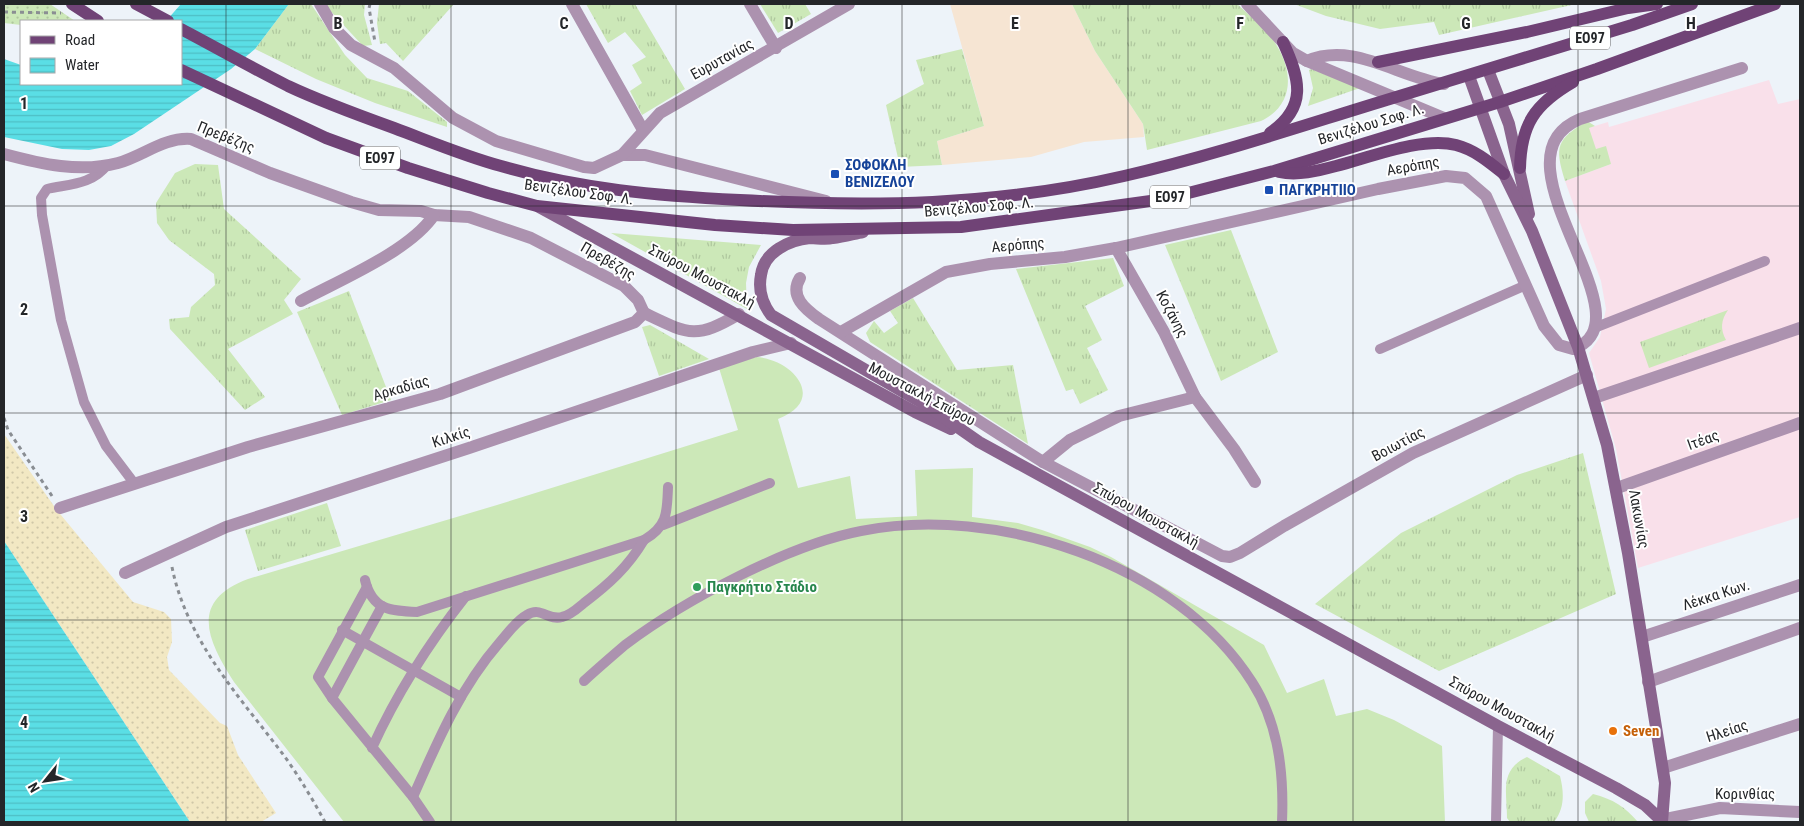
<svg xmlns="http://www.w3.org/2000/svg" width="1804" height="826" font-family="'Roboto Condensed',sans-serif">
  <defs>
    <pattern id="grass-tufts" width="24" height="20" patternUnits="userSpaceOnUse" patternTransform="scale(1.25)"><rect width="24" height="20" fill="#cce8b8"/><path d="M3 7l-1-3M5 7V3M7 7l1-3M15 17l-1-3M17 17v-4M19 17l1-3" fill="none" stroke="#afc79e"/></pattern>
    <pattern id="sand-dots" width="8" height="8" patternUnits="userSpaceOnUse" patternTransform="scale(1.25)"><rect width="8" height="8" fill="#f2e8c3"/><path d="M2 2h.1M6 6h.1" fill="none" stroke="#cfc7a8" stroke-width="1.8" stroke-linecap="round"/></pattern>
    <pattern id="park-dots" width="8" height="8" patternUnits="userSpaceOnUse" patternTransform="scale(1.25)"><rect width="8" height="8" fill="#cce8b8"/><path d="M2 2h.1M6 6h.1" fill="none" stroke="#afc79e" stroke-width="1.8" stroke-linecap="round"/></pattern>
    <pattern id="water-rules" width="6" height="5" patternUnits="userSpaceOnUse" patternTransform="scale(1.25)"><rect width="6" height="5" fill="#5adee5"/><path d="M0 2.5h6" fill="none" stroke="#4ebec4"/></pattern>
  </defs>
  <rect width="100%" height="100%" fill="#edf3f9"/>
  <path fill="#f6e5d3" d="M950,4H1072L1095,51L1143,124L1144,137L1084,142L1031,157L942,165L937,141L984,126Z"/>
  <path fill="#f9e0ea" d="M1769,80L1778,104L1800,99V517L1638,568L1616,449L1589,353L1600,337L1606,309L1601,281L1565,181L1611,164L1596,150L1588,128L1608,122L1609,127Z"/>
  <g fill="url(#grass-tufts)">
    <path d="M289,4H311L345,55L367,78L408,91L447,122V127L375,103L316,79L255,49Z"/>
    <path d="M324,4H365L364,15L372,45L363,46Z"/>
    <path d="M379,4H454L403,61L386,43L380,44L377,23Z"/>
    <path d="M586,4H635L685,89L642,115L630,91L642,83L632,65L646,57L625,32L608,43Z"/>
    <path d="M760,4H805L811,14L778,33Z"/>
    <path d="M1072,4H1237C1250,16 1268,30 1277,46C1294,74 1293,106 1261,121L1147,150L1143,124L1095,51Z"/>
    <path d="M1294,4H1576L1439,35L1434,22L1380,29L1326,16Z"/>
    <path d="M962,49L984,126L937,141L942,165L900,167L886,105L924,84L916,60Z"/>
    <path d="M1311,69L1360,88L1308,106L1313,88L1309,70Z"/>
    <path d="M1587,121L1595,126L1589,128L1596,149L1606,146L1611,164L1565,181C1554,145 1557,140 1587,121Z"/>
    <path d="M195,164L218,165L224,209L301,279L284,300L293,314L228,349L265,397L245,410L170,329L169,319L189,317L191,307L215,285L214,274L169,240L157,223L156,203L175,173Z"/>
    <path d="M1231,230L1278,352L1221,381L1165,245Z"/>
    <path d="M611,233L761,245L749,267L746,283L747,309Z"/>
    <path d="M1113,258L1124,286L1085,306L1102,340L1087,348L1108,390L1080,404L1073,389L1066,391L1016,269Z"/>
    <path d="M349,291L391,400L342,415L297,312Z"/>
    <path d="M913,298L957,370L1013,365L1028,444L870,342L866,333L874,321L884,333L898,323L890,311Z"/>
    <path d="M1728,310C1721,320 1720,329 1726,340L1649,368L1640,342Z"/>
    <path d="M650,325L709,359L659,376L642,327Z"/>
    <path d="M1583,453L1616,594L1439,671L1315,604L1401,533L1517,475Z"/>
    <path d="M327,503L341,546L258,571L245,530Z"/>
    <path d="M1527,757L1560,776C1564,792 1565,808 1554,822H1510L1507,818C1507,792 1499,770 1527,757Z"/>
    <path d="M1593,794C1613,799 1625,807 1638,822H1589L1585,813V802Z"/>
  </g>
  <path fill="url(#sand-dots)" d="M4,434L56,509L133,602L164,612L171,619L172,642L167,657L169,670L220,723L227,726L238,755L276,813L261,822H190L4,541Z"/>
  <path fill="url(#park-dots)" d="M4,4H50L75,21H21V25L4,23Z"/>
  <path fill="#cce8b8" d="M756,357C793,359 828,400 778,419L798,488L850,476L856,519L917,516L915,470L973,468L972,517L1018,523L1042,530L1090,547L1111,557L1264,645L1287,693L1324,679L1336,716L1367,709L1394,720L1442,746L1445,822H344L234,682C207,640 189,601 248,579L497,505L738,430L719,368Z"/>
  <g fill="url(#water-rules)">
    <path d="M181,4H289L255,49L231,69L134,134L111,146L89,150L62,149L4,137V59L21,65V84H181V21H166Z"/>
    <path d="M4,541L190,822H4Z"/>
  </g>
  <g fill="none" stroke-linecap="round" stroke-linejoin="round">
    <g stroke="#8a8e93" stroke-width="3" stroke-dasharray="4 4" stroke-linecap="butt">
      <path d="M370,4L369,8L375,42"/>
      <path d="M4,12L61,13"/>
      <path d="M4,418L8,430L52,496"/>
      <path d="M172,567C187,642 241,698 285,757C300,778 313,800 325,822"/>
    </g>
    <g stroke="#ac92af" stroke-width="10">
      <path d="M107,165C92,185 68,184 47,189L41,198L42,215L61,320L84,402L106,446L134,483"/>
      <path d="M1594,328L1765,261"/>
      <path d="M1380,349L1526,285"/>
      <path d="M663,525L770,483"/>
      <path d="M365,580C372,610 391,611 417,612L644,540C668,526 667,512 668,487"/>
      <path d="M367,587L318,677L332,698L413,797L430,822"/>
      <path d="M342,630L461,697"/>
      <path d="M584,681C597,669 611,657 625,645C685,600 788,545 861,531C995,504 1177,563 1252,682C1279,724 1284,774 1282,822"/>
      <path d="M332,698L382,606"/>
      <path d="M372,748C397,693 429,643 466,596"/>
      <path d="M413,797C437,742 460,688 500,642C508,633 516,621 527,615C541,606 548,621 562,617C571,615 578,608 584,603C609,584 628,567 644,540"/>
      <path d="M1496,822L1498,726"/>
    </g>
    <g stroke="#ac92af" stroke-width="12">
      <path d="M320,4L334,28L351,45L394,68L453,118L496,141L584,167L594,168L622,155H645L826,201"/>
      <path d="M572,4L643,130"/>
      <path d="M750,4L776,48"/>
      <path d="M1247,4L1293,53L1307,61L1444,118"/>
      <path d="M1307,61C1353,41 1398,77 1444,84"/>
      <path d="M4,154C41,164 80,173 118,163C143,156 164,137 191,139L270,173L351,202L379,210L421,211L434,215L469,217L531,238L624,286L638,300L644,313"/>
      <path d="M622,155L660,113L849,4"/>
      <path d="M1116,248L1164,332L1195,397L1234,449L1255,482"/>
      <path d="M800,278C789,296 805,309 819,319L1043,462L1222,556L1230,557L1240,553L1284,526L1413,453L1587,375"/>
      <path d="M301,301C340,280 410,251 434,215"/>
      <path d="M841,332L946,272L990,264L1065,257L1116,248L1378,189L1446,176L1465,178L1486,196L1544,326L1559,345L1573,349C1655,320 1484,159 1580,119L1742,68"/>
      <path d="M1594,398L1800,328"/>
      <path d="M1043,462L1070,440L1119,416L1195,397"/>
      <path d="M1617,488L1800,423"/>
      <path d="M60,508L248,447L440,394L635,322L644,313C688,334 695,340 739,314"/>
      <path d="M125,573L226,527L469,448L753,352L791,343"/>
      <path d="M1642,637L1800,585"/>
      <path d="M1648,682L1800,628"/>
      <path d="M1663,768L1800,724"/>
      <path d="M1661,820L1720,808L1800,812"/>
    </g>
    <g stroke="#8a648e" stroke-width="12">
      <path d="M1488,70L1509,124L1529,214"/>
      <path d="M1469,76L1504,174L1532,231L1578,347L1607,445L1628,553L1665,783L1662,822"/>
      <path d="M539,207L915,412L951,429"/>
      <path d="M863,232C853,234 843,237 833,238C825,240 817,238 810,238C789,240 764,252 761,275C758,290 762,303 771,315L926,405L979,442L1498,726L1616,788L1645,805L1661,820"/>
    </g>
    <g stroke="#704376" stroke-width="12">
      <path d="M72,4L98,21"/>
      <path d="M136,4L168,21"/>
      <path d="M181,29C217,48 252,68 288,86C322,102 358,115 394,128C429,141 464,156 501,166C579,189 659,196 740,200C871,207 995,206 1124,176C1216,155 1304,125 1393,98C1473,74 1552,49 1632,25L1692,4"/>
      <path d="M1378,62L1527,32L1628,8L1657,4"/>
      <path d="M181,70L326,138L408,168L488,193L537,206L715,225L793,230L961,227L1165,199L1274,171L1500,102L1597,69L1775,4"/>
      <path d="M1270,133C1308,107 1300,79 1283,42"/>
      <path d="M1520,168C1521,124 1535,104 1573,82"/>
      <path d="M1279,172C1298,176 1317,171 1336,166C1368,158 1423,136 1456,145C1475,150 1489,162 1504,174"/>
    </g>
  </g>
  <path fill="none" stroke="#242629" stroke-width="1" stroke-opacity="0.55" d="M226,4V822M451,4V822M676,4V822M902,4V822M1128,4V822M1353,4V822M1578,4V822M4,206H1800M4,413H1800M4,620H1800"/>
  <g fill="#1a4fb4" stroke="#fff" stroke-width="2">
    <rect x="830" y="169" width="10" height="10" rx="2.5"/>
    <rect x="1264" y="185" width="10" height="10" rx="2.5"/>
  </g>
  <circle fill="#2e9e5b" stroke="#fff" stroke-width="2" cx="697" cy="587" r="5"/>
  <circle fill="#e8710a" stroke="#fff" stroke-width="2" cx="1613" cy="731" r="5"/>
  <g text-anchor="middle" dominant-baseline="central" stroke-width="4" stroke-linejoin="round" paint-order="stroke">
    <g fill="#fff" stroke="#666769" stroke-width="1">
      <rect x="1570" y="26.5" width="40" height="23" rx="4"/>
      <rect x="360" y="146.5" width="40" height="23" rx="4"/>
      <rect x="1150" y="185.5" width="40" height="23" rx="4"/>
    </g>
    <g font-size="14" font-weight="bold" fill="#242629">
      <text x="1590" y="38">ΕΟ97</text>
      <text x="380" y="158">ΕΟ97</text>
      <text x="1170" y="197">ΕΟ97</text>
    </g>
    <g font-size="15" fill="#242629" stroke="#fff">
      <text transform="translate(722 59) rotate(-29)">Ευρυτανίας</text>
      <text transform="translate(1371 124) rotate(-17)">Βενιζέλου Σοφ. Λ.</text>
      <text transform="translate(226 137) rotate(22)">Πρεβέζης</text>
      <text transform="translate(1413 166) rotate(-10)">Αερόπης</text>
      <text transform="translate(579 192) rotate(8)">Βενιζέλου Σοφ. Λ.</text>
      <text transform="translate(979 207) rotate(-5)">Βενιζέλου Σοφ. Λ.</text>
      <text transform="translate(1018 245) rotate(-5)">Αερόπης</text>
      <text transform="translate(608 261) rotate(30)">Πρεβέζης</text>
      <text transform="translate(702 276) rotate(28)">Σπύρου Μουστακλή</text>
      <text transform="translate(1172 314) rotate(62)">Κοζάνης</text>
      <text transform="translate(401 388) rotate(-16)">Αρκαδίας</text>
      <text transform="translate(922 394) rotate(28)">Μουστακλή Σπύρου</text>
      <text transform="translate(451 437) rotate(-18)">Κιλκίς</text>
      <text transform="translate(1703 440) rotate(-20)">Ιτέας</text>
      <text transform="translate(1398 444) rotate(-28)">Βοιωτίας</text>
      <text transform="translate(1146 515) rotate(29)">Σπύρου Μουστακλή</text>
      <text transform="translate(1639 519) rotate(80)">Λακωνίας</text>
      <text transform="translate(1716 595) rotate(-18)">Λέκκα Κων.</text>
      <text transform="translate(1502 709) rotate(29)">Σπύρου Μουστακλή</text>
      <text transform="translate(1727 731) rotate(-18)">Ηλείας</text>
      <text x="1745" y="794">Κορινθίας</text>
    </g>
    <g font-size="15" font-weight="bold" fill="#164399" stroke="#fff" text-anchor="start">
      <text x="845" y="165">ΣΟΦΟΚΛΗ<tspan x="845" dy="17">ΒΕΝΙΖΕΛΟΥ</tspan></text>
      <text x="1279" y="190">ΠΑΓΚΡΗΤΙΙΟ</text>
    </g>
    <g font-size="15" font-weight="bold" fill="#27864d" stroke="#fff" text-anchor="start">
      <text x="707" y="587">Παγκρήτιο Στάδιο</text>
    </g>
    <g font-size="15" font-weight="bold" fill="#c56008" stroke="#fff" text-anchor="start">
      <text x="1623" y="731">Seven</text>
    </g>
  </g>
  <g font-size="16" text-anchor="middle" font-weight="bold" fill="#242629" stroke="#fff" stroke-width="4" stroke-linejoin="round" paint-order="stroke">
    <text x="338" y="29">B</text>
    <text x="564" y="29">C</text>
    <text x="789" y="29">D</text>
    <text x="1015" y="29">E</text>
    <text x="1240" y="29">F</text>
    <text x="1466" y="29">G</text>
    <text x="1691" y="29">H</text>
    <text x="24" y="109">1</text>
    <text x="24" y="315">2</text>
    <text x="24" y="522">3</text>
    <text x="24" y="728">4</text>
  </g>
  <rect width="1804" height="826" fill="none" stroke="#242629" stroke-width="10"/>
  <rect x="20" y="20" width="162" height="65" fill="#ffffff" stroke="#a7a8a9"/>
  <rect x="30" y="36" width="25" height="8" fill="#704376" stroke="#a7a8a9"/>
  <text x="65" y="45" font-size="15" fill="#242629">Road</text>
  <rect x="30" y="58" width="25" height="15" fill="url(#water-rules)" stroke="#a7a8a9"/>
  <text x="65" y="70" font-size="15" fill="#242629">Water</text>
  <g transform="translate(45 781) rotate(240)" stroke="#ffffff" stroke-width="4" paint-order="stroke">
  <path d="M0-4L9 19L0 12L-9 19Z" fill="#242629"/>
  <text y="-8" font-size="14" font-weight="bold" text-anchor="middle" fill="#242629">N</text>
  </g>
</svg>
